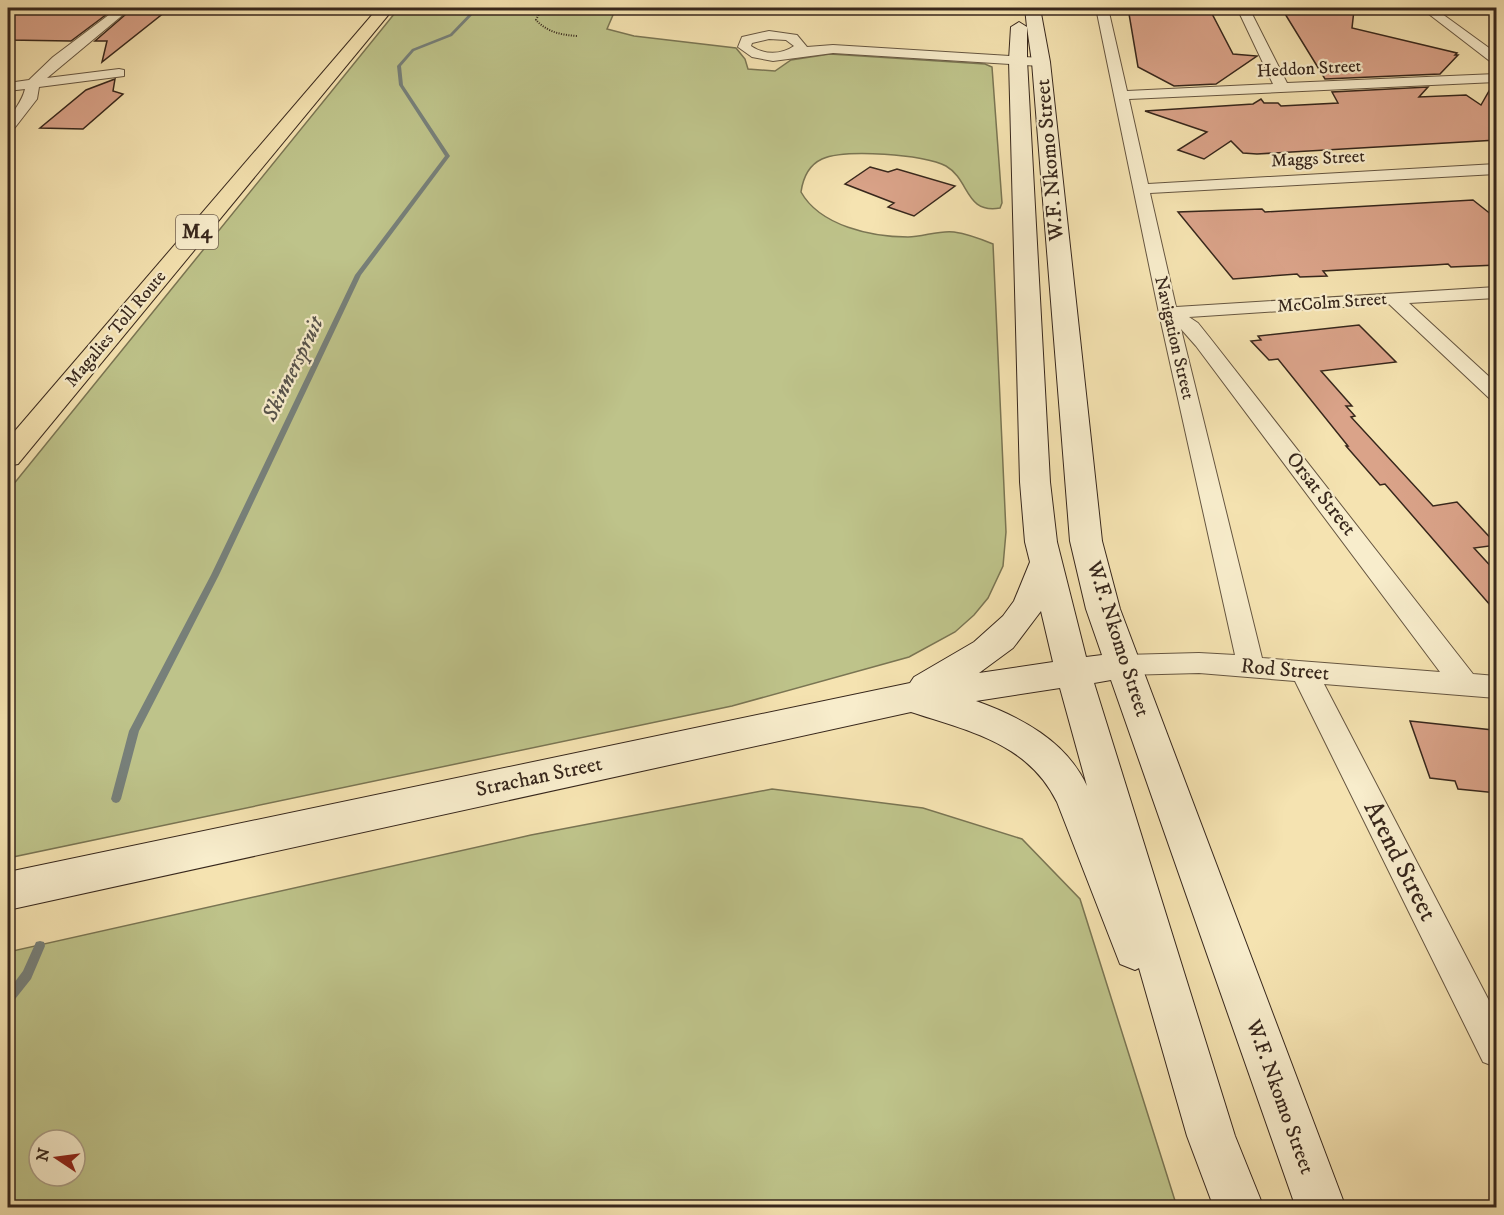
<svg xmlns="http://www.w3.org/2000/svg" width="1504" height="1215" font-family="'IM FELL DW Pica',serif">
  <rect width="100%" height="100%" fill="#f5e3b1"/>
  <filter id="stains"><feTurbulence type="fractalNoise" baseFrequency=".00333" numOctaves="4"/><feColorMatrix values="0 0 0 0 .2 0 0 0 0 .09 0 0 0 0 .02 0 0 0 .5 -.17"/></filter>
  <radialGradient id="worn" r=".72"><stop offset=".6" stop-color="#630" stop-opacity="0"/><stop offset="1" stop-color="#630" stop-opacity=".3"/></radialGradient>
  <g fill="#bec38a" stroke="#7a7553" stroke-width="1.5" fill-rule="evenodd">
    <path d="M399,8H616L607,29L634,36L736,48L745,59L748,69L775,71L791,60L830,54L985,64L992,67L1002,203L1000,208C965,214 970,180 946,166C925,154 844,149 822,159C809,165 803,178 801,192C820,226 872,237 908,237C923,237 939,230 954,232C968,234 981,239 993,244L1006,532L1003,566L988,598L974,615L955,632L909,657L732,706L8,858V491Z"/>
    <path d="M772,789L923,808L1022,839L1080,899L1177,1207H8V952L531,835ZM39,1140H75V1176H39Z"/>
  </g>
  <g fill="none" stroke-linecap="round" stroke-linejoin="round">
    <g fill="#77807a" fill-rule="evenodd">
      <path d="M475,8H479L452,36L414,51L401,66L403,85L450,156L361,275L219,575L139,731L121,799L119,802L116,803L113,802L111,799L129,731L211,575L355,275L445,156L399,85L397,66L412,49L450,34Z"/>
      <path d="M40,941L44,942L45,946L31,979L12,1003L8,1004V991L23,971L36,942Z"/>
    </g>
  </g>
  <g fill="#daa389" stroke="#37271c" stroke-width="1.5">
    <path d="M8,8H115L71,41L8,40Z"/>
    <path d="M133,8H170L102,62L107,41H95Z"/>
    <path d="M1128,8H1209L1233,54L1257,56L1216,84L1174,86L1138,67Z"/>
    <path d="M1282,9L1354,10L1352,28L1457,53L1455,55H1458L1440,74L1325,79Z"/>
    <path d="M115,79L113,91L123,94L83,129L40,128L86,90Z"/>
    <path d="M1493,84H1497V140L1257,154L1243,153L1231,141L1204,159L1178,150L1207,132L1145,111L1253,104L1261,99L1264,103H1278L1281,106L1338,103L1332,92L1428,87L1419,97L1466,95L1481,105Z"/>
    <path d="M870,167L888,172L897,169L955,186L914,216L888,207L894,203L845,184Z"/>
    <path d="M1473,200L1497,219V265L1451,267L1448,264L1434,265L1323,271L1327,276L1300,277L1297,274L1233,279L1178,212L1262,209L1265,212Z"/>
    <path d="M1359,325L1396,362L1321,371L1352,406H1346L1355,416L1351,417L1433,506L1457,502L1497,545L1474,548L1497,573V613L1385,484L1380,485L1346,446H1348L1278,359L1269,360L1251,341L1261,340L1258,336Z"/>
    <path d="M1410,721L1493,730L1497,739V793L1458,789L1455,781L1430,778Z"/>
  </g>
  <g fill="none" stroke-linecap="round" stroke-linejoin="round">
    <defs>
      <g id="street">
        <path d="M118,8H131L47,78L119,69L124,70V76L39,87L37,99L13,130L8,131C8,113 21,106 25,89L8,91V83L29,80L53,57Z"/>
        <path d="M1096,8H1108L1127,91L1273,84L1237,8H1249L1287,83L1496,74V82L1129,99L1148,184L1496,164V174L1150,193L1176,307L1496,287V298L1409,303L1496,383V400L1489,398L1389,304L1189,317L1198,323L1210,338L1473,674L1496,676V698L1324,684L1496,1014V1067L1483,1062L1295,681L1199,673L1124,675L1115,672L1111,665L1115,658L1124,655L1199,653L1235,655L1159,313ZM1181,329L1196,346L1440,672L1262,658Z"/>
        <path d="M1421,8H1434L1496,53V63L1491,62Z"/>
        <path d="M769,31L797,35L807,47L833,45L1041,58L1048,62L1041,66L833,53L773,61L752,57L738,47L742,37ZM769,39L786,40L794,46C781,55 764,55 751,46L752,43Z"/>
      </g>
      <path id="secondary" d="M1025,8H1040L1050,62L1102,541L1120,609L1346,1208H1296L1111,680L1094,683L1235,1136L1264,1208H1214L1187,1136L1139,968L1135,970L1120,964L1057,802C1027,742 968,731 911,712L8,910V872L910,683L914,677L974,642L1003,616L1014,601L1030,562L1025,542L1020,482L1009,60L1011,27L1019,22L1027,27ZM1027,27L1032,62L1070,541L1086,609L1102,655L1086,657L1057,542L1050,482L1027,60ZM1041,611L1053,662L979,673L1013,648ZM1060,688L1087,786C1066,741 1021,717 976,701Z"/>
      <path id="highway" d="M378,8H394L18,464L8,466V439Z"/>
    </defs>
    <use href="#street" stroke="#665641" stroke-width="2"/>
    <use href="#secondary" stroke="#37271c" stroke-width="2"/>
    <use href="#highway" stroke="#37271c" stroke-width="2"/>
    <path stroke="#37271c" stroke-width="2" stroke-dasharray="1 1.5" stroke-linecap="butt" d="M542,8L536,20C547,32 561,35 577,36"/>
    <use href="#street" fill="#f8edcc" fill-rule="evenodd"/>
    <use href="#secondary" fill="#f8edcc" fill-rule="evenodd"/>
    <use href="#highway" fill="#f5e3b1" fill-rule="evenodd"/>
  </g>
  <g text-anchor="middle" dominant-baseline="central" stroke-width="4.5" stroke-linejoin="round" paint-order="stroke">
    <g font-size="18" fill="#37271c" stroke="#f8edcc">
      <text transform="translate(1309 69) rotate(-3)">Heddon Street</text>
      <text transform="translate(1318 159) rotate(-3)">Maggs Street</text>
      <text transform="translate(1332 303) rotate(-4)">McColm Street</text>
      <text transform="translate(116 329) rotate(-50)">Magalies Toll Route</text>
      <text transform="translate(1174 338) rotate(77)">Navigation Street</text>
    </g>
    <rect fill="#f8edcc" stroke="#716251" stroke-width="1.5" x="176" y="215" width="42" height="34" rx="4.5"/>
    <g font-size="20" font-weight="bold" fill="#37271c">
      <text x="197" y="232">M4</text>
    </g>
    <g font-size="21" fill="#37271c" stroke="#f8edcc">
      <text transform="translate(1050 160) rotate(-95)">W.F. Nkomo Street</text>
      <text transform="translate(1321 494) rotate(52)">Orsat Street</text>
      <text transform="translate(1118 639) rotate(72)">W.F. Nkomo Street</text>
      <text transform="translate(1285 670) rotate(5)">Rod Street</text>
      <text transform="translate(539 777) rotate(-12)">Strachan Street</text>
      <text transform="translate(1280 1097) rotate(70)">W.F. Nkomo Street</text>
    </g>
    <g font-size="22" font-style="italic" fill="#57534b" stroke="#f8edcc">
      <text transform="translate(293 369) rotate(-64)">Skinnerspruit</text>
    </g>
    <g font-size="26" fill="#37271c" stroke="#f8edcc">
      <text transform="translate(1400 861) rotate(63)">Arend Street</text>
    </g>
  </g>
  <rect width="1504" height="1215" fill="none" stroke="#f5e3b1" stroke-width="30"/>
  <rect x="9" y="9" width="1486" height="1197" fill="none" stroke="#37271c" stroke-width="3"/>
  <rect x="15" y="15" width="1474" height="1185" fill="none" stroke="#37271c" stroke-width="1.5"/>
  <g transform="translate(57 1158) rotate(283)"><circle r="28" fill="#f8edcc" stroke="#ab9e86" stroke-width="1.5"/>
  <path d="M0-4.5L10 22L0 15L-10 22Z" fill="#8f2418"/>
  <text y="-9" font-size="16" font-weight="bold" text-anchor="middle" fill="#37271c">N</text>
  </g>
  <rect width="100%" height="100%" filter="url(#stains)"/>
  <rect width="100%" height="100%" fill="url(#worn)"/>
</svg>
